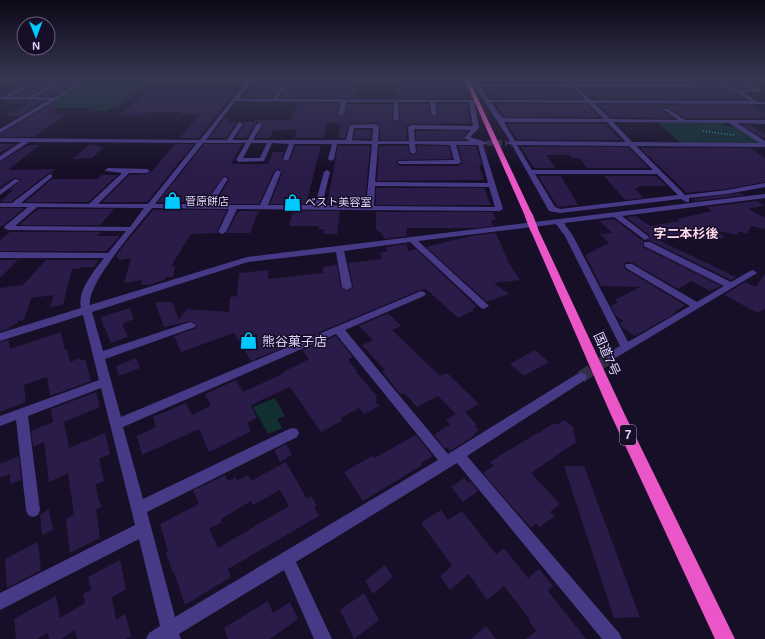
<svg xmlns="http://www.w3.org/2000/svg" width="765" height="639" font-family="Arial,'Noto Sans JP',sans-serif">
  <rect width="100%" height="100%" fill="#160f27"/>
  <g fill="#122f31">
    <path d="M109,80H152L116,107H113L107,111H87L92,108H44L86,82H101Z"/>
    <path d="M657,122L721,123L728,127H736L760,142L759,143H681Z"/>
    <path d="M275,398L285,416L277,419L282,428L268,434L253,407Z"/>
  </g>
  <g fill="#2a1b48" fill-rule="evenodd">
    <path d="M31,80H58L29,96H16L25,89L22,86L10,90Z"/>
    <path d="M67,80H81L54,96H41Z"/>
    <path d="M264,80H299L297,84H340L341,80H360L357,96H360L359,98H280L285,88L282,85L272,98H245L254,84H262Z"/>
    <path d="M399,80H455L456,84L459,83L461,87L466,98H396V88H400Z"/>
    <path d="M550,80H736L749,88H737L723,81L719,83L575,82L571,81L569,82H550H552Z"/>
    <path d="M487,88H571L581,98H493Z"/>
    <path d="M581,88H726L745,99L592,98Z"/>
    <path d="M153,91H170L169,92H234L199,138H180L200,114H179L181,112H150L142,115H119L141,97Z"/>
    <path d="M7,101H44L19,116H5L28,103H3Z"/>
    <path d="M55,102V114H67L34,137H0V134Z"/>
    <path d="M298,103H339L337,115L340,117L345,114L347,104H392V119L395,122L400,119V104H429L430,114L433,117L438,114L437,104H468H466L471,123L411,124L406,127L407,140H380V126L376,122L349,124L345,138H338L341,125L327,122L323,138H294L297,130H274L269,138H256L263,125L258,122L255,124L247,138H235L244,125L243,122H255V120H291Z"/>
    <path d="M496,104H587L600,117H503Z"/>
    <path d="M598,105H752L765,113V118H685L666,107L663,109V111L673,118L610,117Z"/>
    <path d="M224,119H229L227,122H237L226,138H209Z"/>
    <path d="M507,124H606L608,126H606L621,140H517Z"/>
    <path d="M742,125H750L765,134V139Z"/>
    <path d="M355,130H371V139H354Z"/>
    <path d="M416,131H468L463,137L464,140H416Z"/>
    <path d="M0,144H16L0,153Z"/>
    <path d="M90,144L103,148L92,158L73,159Z"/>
    <path d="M175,144H194L147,202H102L129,175L147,174L151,172Z"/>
    <path d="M204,144H242L231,164H268L273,152H284L282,159L287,162L290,159L295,146H321L306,204H270L282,173L279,169L274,171L259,204H215L229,180V178L224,176L204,202H158Z"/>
    <path d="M40,145L8,170L56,169L51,173H49L11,202H0L13,190H9L21,180L20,179L14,178L0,188V162L26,146Z"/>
    <path d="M338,146H370L365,204H327Z"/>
    <path d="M379,146H408L409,152L412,155L417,153V146H449L452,159L397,160L396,163L400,166H458L462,162L458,146H476L482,165H479L484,180L377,181Z"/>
    <path d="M521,147H628L649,168H587L579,158H572L570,155H546L556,168H534Z"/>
    <path d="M640,148H751L765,158V182L727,189L687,193Z"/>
    <path d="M102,175H118L88,202H25L52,179H97Z"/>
    <path d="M538,176H561L578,205L558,207Z"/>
    <path d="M604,176H656L667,186H637L640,188H635L643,198L625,200Z"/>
    <path d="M376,188H484L491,205H376Z"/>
    <path d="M740,193L744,195L696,201L693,199Z"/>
    <path d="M756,201L765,205L748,209L765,218V229L751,226L747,234L737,231L738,235L717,231L725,238L703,239L701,237L658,240L736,277L731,280L651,241L647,240L650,238L649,235L626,217L636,216L650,226L680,221L677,219L712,211L706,207Z"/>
    <path d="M0,208H24L3,226H0Z"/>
    <path d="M38,209H114L100,225H19Z"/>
    <path d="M153,210H227L217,231V233L191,234L171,266H175L173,277H166L165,280L156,282L154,284L141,285L143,280L124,283L131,258L120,260L116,255Z"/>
    <path d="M238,211H260L258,213L250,233H227Z"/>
    <path d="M293,211H340L337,234H323L324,229H319V226H289Z"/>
    <path d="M376,212H493L496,220H491L493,226L476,228H406L407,236L384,239L382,234L376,229Z"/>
    <path d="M614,219L643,241V247L721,286L710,291L691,281L678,289L633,263L626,262L624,265L625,269L685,305L674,312L676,313L635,336L622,327L620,323L624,321L616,316L611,306L618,302L615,300L640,287L601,286L585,255L609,243L600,234L613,233L599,221Z"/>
    <path d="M10,232H101L97,236H120L106,251H0V240Z"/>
    <path d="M496,233L509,263L520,280L494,283L509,294L487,302L426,247L471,236Z"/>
    <path d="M407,244L408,251L416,249L477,307L473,308V311L458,318L426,289L420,290L251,361L234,333L181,352L174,336L196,328L197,325L191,321L164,327L155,302H172L179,320L187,309L229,312L230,297L237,296L239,273L268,270V279L323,273V267L337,265L341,287L348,291L353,287L348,263L381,259L380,253L388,251L386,247Z"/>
    <path d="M0,260H18L0,278Z"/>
    <path d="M46,260H99L94,267H81L79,269H72L63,305L50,307L54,295L31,298L24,320L18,321L17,324L9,327V329L0,331V288L23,285Z"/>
    <path d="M765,274V309L758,313L724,295L745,282L756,287Z"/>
    <path d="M130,308L134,319L122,324L128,337L111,343L105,328L104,329L101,317Z"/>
    <path d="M388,313L401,326L392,330L440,376L447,373L479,404L465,412L477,425L475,427L479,430L474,434L475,435L450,451L447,447L445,449L434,434L450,425L446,420L456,414L438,396L417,407L404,393L401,395L382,371L385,370L362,345L373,340L359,326Z"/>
    <path d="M61,332L65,350L67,349L70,362L80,358L81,361L85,359L91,381L50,396L47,377L24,385L26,402L0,412V342L9,340L10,349Z"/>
    <path d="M336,336L353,357L348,360L357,371L356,372L377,396L375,397L377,400L375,401L379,406L364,414L359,408L341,418L342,421L321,432L290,387L251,405L257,418L247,423L251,431L209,452L199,429L142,455L137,436L156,427L153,417L186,403L192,415L211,406L205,394L236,380L243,392L284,373L283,372L309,359L302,350Z"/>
    <path d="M535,350L549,362L524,376L510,364Z"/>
    <path d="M136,358L140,368L119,376L116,366Z"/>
    <path d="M96,392L100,407L64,422L69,448L105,433L110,454L99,459L104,481L96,484L97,493L101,507L96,510L100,538L70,553L66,519L74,515L68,473L49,482L44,442L33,447L31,431L53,422L51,409Z"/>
    <path d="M564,420L573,427L576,442L531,473L560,504L550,512L555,516L540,527L536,523L531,528L483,473L494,466L490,462L499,456L536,434H537L554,423L557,425Z"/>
    <path d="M416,435L433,456L421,463V466L363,501L344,472L372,456L374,458Z"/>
    <path d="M286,444L292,455L280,462L274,450Z"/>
    <path d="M19,456L21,480L10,484V474L0,478V464Z"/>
    <path d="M286,462L307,499L311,496L317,506L314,508L319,516L228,569L231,577L185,605L174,572L173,573L166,553L168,551L160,524L199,504L193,490L209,483L225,475L228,481L236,477L237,480L248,475L251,481ZM280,490L289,506L218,548L209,529L222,522L221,519L251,501L253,505Z"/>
    <path d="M564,466H584L640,617L614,618Z"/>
    <path d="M464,478L468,483L470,481L478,491L463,502L451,487Z"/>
    <path d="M49,509L53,530L42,535L40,515Z"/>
    <path d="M441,510L448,520L462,511L496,554L504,548L528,578L539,569L553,586L548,591L586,639H526L536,631L529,621L530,620L504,586L487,600L469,574L450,590L440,576L452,566L421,523Z"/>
    <path d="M38,542L41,570L7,588L5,559Z"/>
    <path d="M120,560L126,589L112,597L116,620L125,614L131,636L126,639H77L75,630L61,639H49L48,633L37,639H16L14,619L56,596L60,618L85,603L83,594L91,590L88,577Z"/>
    <path d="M385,565L393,577L373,594L365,581Z"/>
    <path d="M364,593L379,620L354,639L340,610Z"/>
    <path d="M268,601L273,613L290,602L298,619L270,639H228L224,628Z"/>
    <path d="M486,626L496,639H471Z"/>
  </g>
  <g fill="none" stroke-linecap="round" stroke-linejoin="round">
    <path stroke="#342d47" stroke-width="6" stroke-dasharray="6 3" stroke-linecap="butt" d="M487,143H507"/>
    <path stroke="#342d47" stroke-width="10" stroke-dasharray="10 5" stroke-linecap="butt" d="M604,361L612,356"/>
    <path stroke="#342d47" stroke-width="12" stroke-dasharray="12 6" stroke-linecap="butt" d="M581,377L606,360"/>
    <g stroke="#2fb1b9" stroke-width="1" stroke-dasharray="1 1.5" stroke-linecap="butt">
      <path d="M356,81L359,82H355Z"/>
      <path d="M359,82H394"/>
    </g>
    <path stroke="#2fb1b9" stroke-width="1.5" stroke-dasharray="1 2" stroke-linecap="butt" d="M703,131L734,135"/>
    <g fill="#463a86" fill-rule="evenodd">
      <path d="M61,80H66L36,97L54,98L84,80H89L0,133V129L49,100L0,99V97H3L22,87L24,89L10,97H29Z"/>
      <path d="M248,80H252L238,99H273L282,86L284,87L278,99L479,100V102H474L479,128L470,137L489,143L483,145L503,209L499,211L237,209L226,232L222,234L218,232L229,209L152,208C137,227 87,283 90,305L247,257L765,194V198L622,216L648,236L649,238L645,240L614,217L564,223L573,236L628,342L690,306L626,268L625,266L626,264H632L697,302L724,286L644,246V242H650L731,282L750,271L753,270L757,273L612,360L608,359L607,356L608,353L620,346L565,236L556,224L418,241L487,304L489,306L484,309L481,308L410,242L344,251L352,287L347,290L342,287L336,252L248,262L92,312L103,351L187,323L191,322L196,325L195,327L105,359L121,417L421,291L424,292L426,294L424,296L345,330L448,454L577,374L581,373L585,374L587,377L585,380L467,456L619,633L622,639H602L457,463L296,562L332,639H314L284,570L179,634L181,639H146L149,633L160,626L139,539L0,610V593L135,525L101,388L28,416L40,510L38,515L33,517L28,515L26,510L16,420L0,426V416L99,380L83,315L0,341V333L81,308C77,291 94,271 104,258H0V252L108,253L126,231L8,230L4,228L5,226L28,207H0V203H12L50,174L52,175V177L21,203L89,204L122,173L106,171L105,170L108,168L147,169L150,171L147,173H129L98,204H148L197,143L29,142L0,161V156L21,142H0V138L200,140ZM235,101L341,102L338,114L341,116L344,114L346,102H394L393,119L396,121L399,119L398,102H430L431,114L434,116L437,114L435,102H469L473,126L411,125L408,127L409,141H378L379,126L376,124L350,125L346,140H253L262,125L259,123L256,125L248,140H232L243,124L240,122L238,123L227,140H206ZM354,128H373L372,141L352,140ZM414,129L471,130L464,138L470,141H415ZM203,143H246L236,160L239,162L264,161L272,143L289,144L283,159L286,161L289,159L294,144H332L328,159L331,161L334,159L337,144H372L366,206L322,205L330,172L327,170L324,172L315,205H268L281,172L278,170L275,172L260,205H212L228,179L225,177L223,178L205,204H155ZM251,143H267L260,158H243ZM378,144H409L410,152L413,154L416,152L415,144L450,145L454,160L398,161V163L400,164H458L461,162L456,145H478L488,183L375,182ZM375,186L489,187L495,207L374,206ZM37,207L144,208L130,227L15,226ZM336,334L438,460L175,617L147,512L297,437L299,433L297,429L293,428L289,429L143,499L123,427Z"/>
      <path d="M466,80H471L478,84H570L571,82L575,84L722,85L720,83L722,82L737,90H754L738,80H743L762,91L760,92H742L757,102H765V104L594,103L610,119L678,120L664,110L666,108L685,120H765V124L737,123L765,141V147L636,146L685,195L727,190L765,183V187L727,194L689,198V202H686L681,199L560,213L549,211L512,145L506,143L510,141L475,86ZM480,86L572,87L585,100H489ZM577,87H726L751,101L591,100ZM491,102L588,103L604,119L502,118ZM504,122H607L626,142L515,141ZM613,122L729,123L760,143L632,142ZM517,145L629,146L653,170H532ZM535,174H657L678,195L560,209L555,207Z"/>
      <path d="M15,179L20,180L0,195V190Z"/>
    </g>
    <g fill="#ea56c7" fill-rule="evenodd">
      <path d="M465,80H469L533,216L532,218H526L525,216Z"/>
      <path d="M534,226L538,229L625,415L735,639H715L611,415L530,229Z"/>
    </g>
    <path stroke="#ea56c7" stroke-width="8" d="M529,216L534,229"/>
  </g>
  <linearGradient id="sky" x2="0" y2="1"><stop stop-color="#0c0815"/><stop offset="0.47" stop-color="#363752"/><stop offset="1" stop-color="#363752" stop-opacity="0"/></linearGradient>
  <rect width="765" height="169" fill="url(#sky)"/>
  <defs>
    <symbol id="shop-bare" viewBox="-9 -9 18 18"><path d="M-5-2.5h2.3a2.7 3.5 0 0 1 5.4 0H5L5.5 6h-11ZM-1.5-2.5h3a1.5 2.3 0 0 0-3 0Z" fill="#01c8ff" stroke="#160f27" stroke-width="2.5" paint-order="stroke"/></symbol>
  </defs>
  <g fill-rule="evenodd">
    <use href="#shop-bare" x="160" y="188" width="25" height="25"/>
    <use href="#shop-bare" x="280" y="190" width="25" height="25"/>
    <use href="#shop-bare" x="236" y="328" width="25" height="25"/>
  </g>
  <g text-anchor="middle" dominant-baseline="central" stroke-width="3" stroke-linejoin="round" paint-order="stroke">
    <g font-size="11" fill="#dfd5ff" stroke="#160f27" text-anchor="start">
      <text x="185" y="201">菅原餅店</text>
      <text x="305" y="202">ベスト美容室</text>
    </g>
    <rect fill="#160f27" stroke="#a39abe" stroke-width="1" x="620" y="425" width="16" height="20" rx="3"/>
    <g font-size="12" font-weight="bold" fill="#dfd5ff">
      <text x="628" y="435">7</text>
    </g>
    <g font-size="13" font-weight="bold" fill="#ffd7ec" stroke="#160f27">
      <text x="686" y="233">字二本杉後</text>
    </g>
    <g font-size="13" fill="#dfd5ff" stroke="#160f27" text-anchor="start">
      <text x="262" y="341">熊谷菓子店</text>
    </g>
    <g font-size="13" fill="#dfd5ff" stroke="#160f27">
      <text transform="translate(607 354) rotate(66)">国道7号</text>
    </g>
  </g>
  <g transform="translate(36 36) rotate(179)"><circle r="19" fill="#160f27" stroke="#665e7d"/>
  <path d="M0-3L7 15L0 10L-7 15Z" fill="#01c8ff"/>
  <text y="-6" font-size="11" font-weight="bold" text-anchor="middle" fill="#dfd5ff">N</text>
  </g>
</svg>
